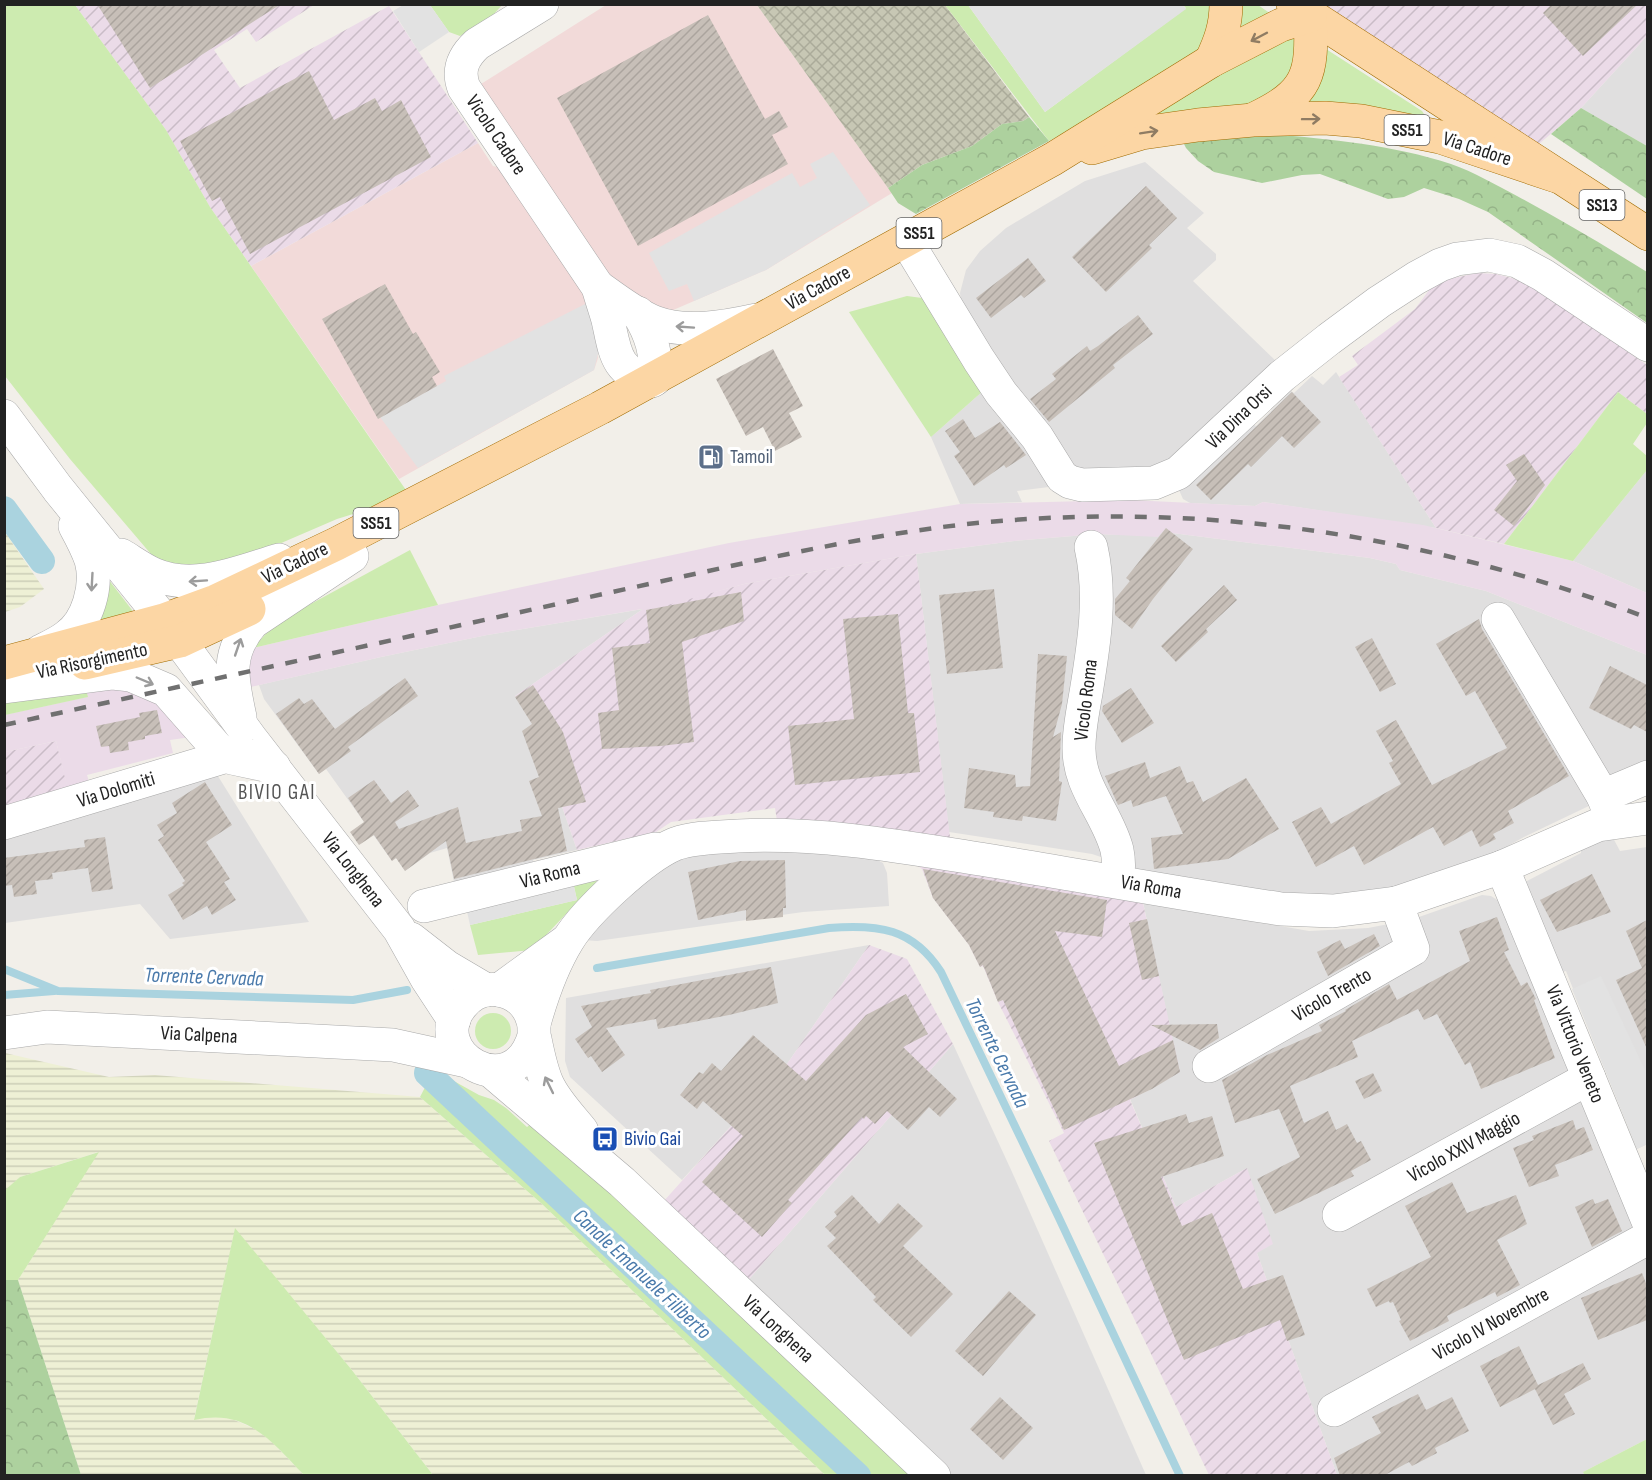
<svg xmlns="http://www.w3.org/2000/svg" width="1652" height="1480" font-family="'Sofia Sans Condensed',sans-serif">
  <defs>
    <pattern id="industrial-furrows" width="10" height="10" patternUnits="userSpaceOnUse" patternTransform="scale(1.5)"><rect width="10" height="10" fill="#ebdbe8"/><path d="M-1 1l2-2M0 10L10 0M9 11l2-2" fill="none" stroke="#c9bcc7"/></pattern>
    <pattern id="construction-cross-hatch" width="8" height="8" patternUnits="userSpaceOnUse" patternTransform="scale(1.5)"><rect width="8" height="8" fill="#c7c7b4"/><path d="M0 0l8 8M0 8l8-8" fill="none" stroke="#abab9a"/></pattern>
    <pattern id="farmland-rules" width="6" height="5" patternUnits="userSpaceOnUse" patternTransform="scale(1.5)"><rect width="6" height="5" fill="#eef0d5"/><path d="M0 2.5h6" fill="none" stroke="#ccceb7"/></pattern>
    <pattern id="forest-crowns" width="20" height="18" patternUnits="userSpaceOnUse" patternTransform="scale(1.5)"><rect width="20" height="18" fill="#add19e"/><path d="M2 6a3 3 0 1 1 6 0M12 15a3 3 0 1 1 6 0" fill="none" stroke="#95b388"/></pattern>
    <pattern id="building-hatch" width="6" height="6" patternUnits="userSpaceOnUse" patternTransform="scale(1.5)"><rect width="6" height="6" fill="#c7bfb8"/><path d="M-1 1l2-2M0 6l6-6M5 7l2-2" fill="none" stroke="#aba49e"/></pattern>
  </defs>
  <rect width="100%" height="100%" fill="#f2efe9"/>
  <g fill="#e0dfdf">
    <path d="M1647,36V146L1581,108Z"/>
    <path d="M1145,162L1204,213L1187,228L1216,254V260L1193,281L1277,362L1164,467L1072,469L962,307L960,293L966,270L980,251L1006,228L1085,181Z"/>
    <path d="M1336,372L1436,528L1263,502L1255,506L1190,503L1183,499L1179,490L1253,424L1256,426L1291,391L1294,393L1312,376L1323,385Z"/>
    <path d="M983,391L1022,430L1049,487L1017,491L1022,502L960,504L931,437Z"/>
    <path d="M1647,470V593L1573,561Z"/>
    <path d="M1166,528L1172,533L1370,558L1396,564L1400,570L1486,591L1647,655V763L1593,804L1524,837L1488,857L1419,881L1369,894L1317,898L1154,875L1092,854L949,832L916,554L1014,541L1097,534L1127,535Z"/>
    <path d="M643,609L515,696L543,740L555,786L577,850L533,860L534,865L454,882L447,848L430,853L405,871L396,858L392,861L326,769L319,774L264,699L259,685L381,657L487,635Z"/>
    <path d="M216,773L309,922L170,939L140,904L5,923L4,823Z"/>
    <path d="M1613,838L1620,851L1647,847L1648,1144L1637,1149L1566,971L1562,972L1525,882L1581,853V846Z"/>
    <path d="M842,840L883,863L887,873L889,906L803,912L597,941L569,939L656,854Z"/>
    <path d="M1482,895L1491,896L1499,901L1647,1257V1439L1583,1472L1585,1475H1337L1257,1253L1247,1168L1176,1207L1130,1099L1152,1089L1179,1072L1143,902L1309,931L1368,928L1394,923L1416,918Z"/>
    <path d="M869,945L787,1064L682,1180L570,1077L565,1061L566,998Z"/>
    <path d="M953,1044L1012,1172L1146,1475H934L738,1292Z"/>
  </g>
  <g fill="#f2dad9">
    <path d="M606,5H757L892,193L766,270L664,314L620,288L598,262L481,84Z"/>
    <path d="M478,143L493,166L502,168L589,302L598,358L594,370L399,479L251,266Z"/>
  </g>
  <g fill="url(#industrial-furrows)">
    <path d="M75,5H314L256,42L247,29L214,50L240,88L389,6L478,143L251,266L210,207L166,130Z"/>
    <path d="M1293,5H1647V36L1581,108L1525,156Z"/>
    <path d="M1477,273L1496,274L1512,278L1534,288L1647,365V414L1618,392L1504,544L1436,528L1339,377L1358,365L1352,356L1415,309L1435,282Z"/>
    <path d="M916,554L950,837L1139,885L1180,1072L1130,1100L1176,1207L1247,1168L1273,1244L1257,1253L1337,1475H1209L1049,1141L1064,1133L998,1002L983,966L980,967L969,945L933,898L922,869L886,843L779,834L775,808L671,822L656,832L577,850L555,786L543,740L515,696L643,609V611L744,584Z"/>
    <path d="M56,741L72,804L5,823V752Z"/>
    <path d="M869,945L907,959L953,1044L738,1292L654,1212L787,1064Z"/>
  </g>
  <g fill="#ebdbe8">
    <path d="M1130,500L1255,506L1263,502L1423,525L1573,561L1647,593V655L1486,591L1400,570L1396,564L1370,558L1172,533L1166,528L1158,537L1097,534L1014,541L916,554L744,584L642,612V609L487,635L381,657L246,688V664L253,648L438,605L729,543L960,504Z"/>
    <path d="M104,683L158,700L191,737L170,740L173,753L87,775L91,788L69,794L56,741L5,752L4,715L87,697L85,686Z"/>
  </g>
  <path fill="url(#construction-cross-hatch)" d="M757,5H945L1029,117L1023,121L1002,124L972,146L922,165L888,188Z"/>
  <g fill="url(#farmland-rules)">
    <path d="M4,531L44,589L20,607L5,612Z"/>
    <path d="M5,1053L109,1077L155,1075L420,1097L542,1204L825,1475H433L351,1369L235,1229L194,1419L211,1416H225L255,1429L270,1440L304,1475H81L18,1280L98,1152L20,1177L5,1191Z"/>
  </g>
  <g fill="#cdebb0">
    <path d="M5,5H75L166,130L210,207L408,493L379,506L337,519L223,568L199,572L156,560L70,459L5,376Z"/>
    <path d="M430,5H502L493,15L460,36L449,32Z"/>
    <path d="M945,5H968L1045,112L1186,8L1183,5H1218L1214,32L1187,65L1049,141Z"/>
    <path d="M1239,5H1258L1271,14L1238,38Z"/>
    <path d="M1293,34L1300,59L1269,104L1124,124Z"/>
    <path d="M1326,49L1422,111L1426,117L1307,105Z"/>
    <path d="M907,296L922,298L983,391L931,437L849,312Z"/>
    <path d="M1618,392L1647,414V423L1633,444L1647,456V470L1573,561L1504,544Z"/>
    <path d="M410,550L438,605L253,648L271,628L285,618Z"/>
    <path d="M105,575L132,610L133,614L85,632Z"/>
    <path d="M85,686L88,697L5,715L4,702Z"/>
    <path d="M597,877V881L532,950L478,955L470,925L577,900L573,882Z"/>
    <circle cx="493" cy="1031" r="18"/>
    <path d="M434,1070L479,1095L494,1100L506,1108L527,1127L533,1122L920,1475H825L542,1204L420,1097Z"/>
    <path d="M99,1152L18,1280H5L4,1191L20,1177Z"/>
    <path d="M235,1228L351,1369L433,1475H304C271,1441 247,1408 194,1420Z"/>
    <path d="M1647,1439V1475L1585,1476L1583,1472Z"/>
  </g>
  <g fill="url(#forest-crowns)">
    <path d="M1581,108L1647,146V199L1551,134Z"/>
    <path d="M1029,117L1049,141L916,214L898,203L888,188L922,165L972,146L1002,124L1023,121Z"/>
    <path d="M1262,133C1326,139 1390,144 1451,164C1474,172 1496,185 1517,196C1562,220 1605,246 1647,272V323L1488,212L1459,199L1424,188L1404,197L1388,199L1320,174L1302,175L1262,183L1214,172L1198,161L1186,148L1182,140Z"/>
    <path d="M5,1280H18L81,1475H5Z"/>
  </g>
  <g fill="#e2e2e2">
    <path d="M405,4L430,5L449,32L419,52L393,11Z"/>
    <path d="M1183,5L1186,9L1045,112L968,5Z"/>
    <path d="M833,152L870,205L766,270L694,301L687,284L669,291L649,253L792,173L800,187L817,178L810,164Z"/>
    <path d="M589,302L600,345L594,370L418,468L380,417L446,381L444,376Z"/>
    <path d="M573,882L577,900L470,925L466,907Z"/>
    <path d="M1601,976L1645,1070L1647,1069V1144L1637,1149L1572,989Z"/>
  </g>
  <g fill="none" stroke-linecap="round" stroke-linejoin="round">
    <g stroke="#aad3df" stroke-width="8">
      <path d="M597,968L829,928C878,924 913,928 941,972L1059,1218L1180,1476"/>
      <path d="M4,969L58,991L353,1000L407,990"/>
      <path d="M4,995L54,991"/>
    </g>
    <g stroke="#aad3df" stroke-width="26">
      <path d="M4,509L42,561"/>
      <path d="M427,1073L858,1476"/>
    </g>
  </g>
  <g fill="url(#building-hatch)">
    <path d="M97,4H281L150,88Z"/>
    <path d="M1552,4H1638L1583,56L1543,13Z"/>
    <path d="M708,15L765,119L779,111L788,127L772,135L788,164L638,246L557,98Z"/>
    <path d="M309,71L334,120L375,98L382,111L401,100L431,157L250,254L220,197L212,201L180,141Z"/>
    <path d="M1146,186L1177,218L1149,245L1152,248L1106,292L1072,257Z"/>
    <path d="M1028,258L1046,281L1024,298L1021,295L991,318L976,298Z"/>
    <path d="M385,284L413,334L416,332L440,372L432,377L437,386L378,419L322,319Z"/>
    <path d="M1138,315L1153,334L1113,365L1115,368L1049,422L1030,399L1056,379L1052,374L1087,346L1090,351L1098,346Z"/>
    <path d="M773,349L803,406L789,413L802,437L775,451L763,427L746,436L716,379Z"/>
    <path d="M1292,392L1321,422L1294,448L1282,436L1251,467L1248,464L1211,500L1196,485Z"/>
    <path d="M963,419L975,438L1000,422L1026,455L1006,468L1004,465L974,486L954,456L960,452L945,431Z"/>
    <path d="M1524,454L1545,485L1514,526L1494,510L1517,481L1506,465Z"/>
    <path d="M1166,528L1193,549L1153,599L1132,629L1115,615V599L1130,581L1126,578Z"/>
    <path d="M1224,585L1237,600L1206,629L1208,632L1176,662L1161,646Z"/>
    <path d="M994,589L1003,668L947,674L939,595Z"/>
    <path d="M741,592L744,621L682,642L694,742L661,746L602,749L598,713L619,710L612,648L650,643L646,610Z"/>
    <path d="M898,614L908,713H914L920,772L795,785L788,726L854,719L843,619Z"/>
    <path d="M1479,619L1482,629L1569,776L1508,811L1514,823L1493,834L1496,839L1480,847L1472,830L1444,846L1433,827L1364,865L1354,846L1316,867L1292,822L1321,807L1331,824L1401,784L1389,763L1393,761L1376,731L1396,720L1432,785L1507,748L1475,691L1466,696L1436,644Z"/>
    <path d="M1372,638L1396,684L1380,692L1355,647Z"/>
    <path d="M1038,654L1067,656L1062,704L1053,737L1061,732L1059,781L1062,782L1056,821L1023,816L1022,821L993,817L994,812L964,808L969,768L1015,775L1016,787L1030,786Z"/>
    <path d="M1610,666L1647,685V732L1634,725L1631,729L1589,708Z"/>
    <path d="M405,678L418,696L348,747L351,751L319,774L276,714L299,698L304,704L312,699L335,729Z"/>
    <path d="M533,685L563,732L586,802L558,808L567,851L454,879L446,841L405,871L396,858L392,861L374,835L359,845L350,832L364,822L348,798L374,780L391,803L408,790L419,806L395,822L399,829L458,807L466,843L522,831L520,820L542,816L529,781L539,777L522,731L532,724L515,697Z"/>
    <path d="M1131,688L1154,723L1122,743L1102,711L1103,706Z"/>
    <path d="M157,710L162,733L145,736V739L128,742L129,750L110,753L109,746L101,747L96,726L140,717L139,713Z"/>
    <path d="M1145,762L1150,778L1180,766L1187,783L1193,781L1203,802L1246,778L1279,829L1228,859L1154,869L1151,838L1183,834L1166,796L1133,807L1131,800L1118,805L1105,776Z"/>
    <path d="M205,782L232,825L206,842L230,879L224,882L236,900L212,915L207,906L183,920L168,895L184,885L182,883L185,881L158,840L164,836L157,825L177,813L172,803Z"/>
    <path d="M105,837L113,889L92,892L88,868L52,873L53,879L35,881L37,894L14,897L12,885L4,886V858L85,847L84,840Z"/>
    <path d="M785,860L786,908H783V917L746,921V910L698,920L688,872L740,861Z"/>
    <path d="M923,869L1107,900L1102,937L1055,931L1119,1066L1173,1040L1180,1072L1152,1089L1064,1130L1003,1000L998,1002L983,965L980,967L969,945L933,898Z"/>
    <path d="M1592,874L1611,912L1557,932L1540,900Z"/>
    <path d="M1497,917L1509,950L1504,952L1521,986L1527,982L1536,999L1534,1000L1555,1058L1481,1089L1470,1062L1465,1065L1437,1014L1424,1020L1418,1009L1352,1041L1358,1057L1290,1086L1304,1123L1328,1111L1336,1130L1347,1124L1357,1143L1361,1141L1371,1160L1351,1171L1354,1176L1275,1214L1257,1179L1300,1157L1279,1109L1235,1123L1222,1080L1267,1055L1322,1031L1319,1025L1346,1011L1345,1010L1389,984L1397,1000L1470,961L1459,931Z"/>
    <path d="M1147,919L1159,976L1142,980L1129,923Z"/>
    <path d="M1647,920V1049L1616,980L1642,968L1626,931Z"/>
    <path d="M1374,934L1380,946L1328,976L1317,952L1340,940L1345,949Z"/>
    <path d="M771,967L778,1003L729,1015L658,1029L656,1019L606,1028L625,1055L602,1072L591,1056L588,1058L575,1039L592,1027L581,1006L651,993L650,990Z"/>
    <path d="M906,994L928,1034L903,1047L957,1099L940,1117L929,1107L908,1130L887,1111L875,1124L866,1116L864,1119L862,1117L788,1200L792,1203L762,1237L702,1182L743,1136L703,1101L697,1109L680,1095L699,1072L703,1074L712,1063L721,1071L753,1035L806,1081L866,1015Z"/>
    <path d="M1217,1024L1219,1038L1200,1050L1151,1025Z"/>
    <path d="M1373,1073L1382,1091L1364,1099L1355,1081Z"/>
    <path d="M1186,1114L1189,1123L1212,1116L1224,1156L1161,1177L1182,1226L1212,1213L1243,1289L1283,1275L1305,1335L1287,1341L1280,1320L1184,1360L1094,1143Z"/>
    <path d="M1573,1120L1576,1130L1584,1127L1593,1150L1555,1165L1559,1176L1529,1187L1513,1148L1534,1140L1532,1136Z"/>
    <path d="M1452,1182L1467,1213L1516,1195L1527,1224L1497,1240L1520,1285L1497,1297L1495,1292L1447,1316L1449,1321L1410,1341L1399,1321L1401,1320L1393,1302L1390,1303L1389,1301L1376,1307L1367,1289L1431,1257L1405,1206Z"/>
    <path d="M852,1195L879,1224L898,1203L923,1226L903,1246L953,1294L911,1337L873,1300L876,1297L827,1246L836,1238L825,1227L837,1216L834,1212Z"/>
    <path d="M1593,1199L1595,1204L1608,1199L1622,1231L1592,1247L1575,1207Z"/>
    <path d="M1642,1273L1647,1286V1320L1598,1340L1581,1298Z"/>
    <path d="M1009,1291L1036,1315L983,1376L955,1351Z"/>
    <path d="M1519,1346L1538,1385L1583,1363L1591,1379L1564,1394L1575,1414L1553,1425L1535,1389L1500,1407L1480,1366Z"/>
    <path d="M1418,1394L1426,1410L1452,1397L1469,1431L1435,1448L1437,1453L1412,1466L1409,1462L1383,1476H1340L1334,1458L1381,1433L1372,1417Z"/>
    <path d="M1000,1397L1033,1428L1003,1460L970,1429Z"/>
  </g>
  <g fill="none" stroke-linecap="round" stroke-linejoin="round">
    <defs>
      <g id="minor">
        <path d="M542,4L477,44C463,57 457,70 464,88L598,287C601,298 605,309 608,320C615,351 615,373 652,381"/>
        <path d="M906,240L979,360L1001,393L1037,437L1062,477L1070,482L1082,485L1154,483L1178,473L1282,376L1329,339L1379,302L1416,278L1440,265L1457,259L1489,255L1517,261L1543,275L1648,345"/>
        <path d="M598,287C616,299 634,314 654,322C686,334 724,327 756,320"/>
        <path d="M638,313C651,334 657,353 655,379"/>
        <path d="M4,416L58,489L164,620L252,740L399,929L427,979L454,1020"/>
        <path d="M1091,547C1102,596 1094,644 1086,693C1083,710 1079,729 1079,747C1078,787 1108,814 1117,850C1119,860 1119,871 1117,881"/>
        <path d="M121,555C131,561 142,569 153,574C194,592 239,572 279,560"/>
        <path d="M1498,619L1603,796L1613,821"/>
        <path d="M41,651C49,647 58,643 66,637C88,622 98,586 91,560C87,548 81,537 75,526"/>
        <path d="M4,687L113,673L131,675L166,690L217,748L232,758L274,767"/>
        <path d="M240,717C232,679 225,654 253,622L352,556"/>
        <path d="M1603,796L1648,777"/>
        <path d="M4,823L227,756"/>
        <path d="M1502,867L1648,1221"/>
        <path d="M424,906L655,849"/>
        <path d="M411,939L447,967L486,990"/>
        <path d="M499,990L565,942"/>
        <path d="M534,1024C542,995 552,966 568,940C586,911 644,857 675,844C694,837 719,837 738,836C822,832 904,847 986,860C1084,876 1182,894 1281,909L1333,911L1396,903L1502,867L1598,825L1648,818"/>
        <path d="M4,1033L47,1027L393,1045L466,1061"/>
        <path d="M534,1036C513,1108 422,1053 462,1005C471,994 484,988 498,990C516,992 529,1005 533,1021C535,1027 533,1033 535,1039C538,1054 541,1069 547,1083C555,1101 570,1116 582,1131"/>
        <path d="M1209,1066L1413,949L1396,903"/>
        <path d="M491,1071L622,1182L934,1476"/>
        <path d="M1339,1215L1589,1078"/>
        <path d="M1334,1410L1648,1238"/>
      </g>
      <g id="major">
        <path d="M1293,4L1648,234"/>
        <path d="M1211,61C1220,42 1226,26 1226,4"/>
        <path d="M1254,119C1309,93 1313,75 1310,16"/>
        <path d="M1092,148L1142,133L1198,125L1253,120L1325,118L1361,121L1440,137L1556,176"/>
        <path d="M4,663L164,620L216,601L336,544L600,408L906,240L1053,159L1211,61L1281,25L1310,16"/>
        <path d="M85,663L180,641L249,609"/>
      </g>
    </defs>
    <use href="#minor" stroke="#a9a9a9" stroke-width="34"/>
    <use href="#major" stroke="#a06b00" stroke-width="34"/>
    <use href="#minor" stroke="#fff" stroke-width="33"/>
    <use href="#major" stroke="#fcd6a4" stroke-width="33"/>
    <path stroke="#707070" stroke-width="4.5" stroke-dasharray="12 12" stroke-linecap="butt" d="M4,725L754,561C831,545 909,529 988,522C1216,502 1434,537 1648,618"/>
  </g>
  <defs><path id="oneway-shaft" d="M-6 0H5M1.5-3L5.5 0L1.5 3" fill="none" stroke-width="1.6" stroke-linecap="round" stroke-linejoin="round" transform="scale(1.5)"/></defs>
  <g stroke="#8f7c63">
    <use href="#oneway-shaft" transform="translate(1259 37) rotate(152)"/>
    <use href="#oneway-shaft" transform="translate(1311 119) rotate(-1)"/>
    <use href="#oneway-shaft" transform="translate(1149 132) rotate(-9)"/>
  </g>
  <g stroke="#9c9c9c">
    <use href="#oneway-shaft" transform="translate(685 327) rotate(-176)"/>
    <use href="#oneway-shaft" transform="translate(198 581) rotate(176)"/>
    <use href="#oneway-shaft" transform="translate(92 582) rotate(93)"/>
    <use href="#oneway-shaft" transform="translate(238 647) rotate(-71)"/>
    <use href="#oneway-shaft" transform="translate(145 681) rotate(23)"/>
    <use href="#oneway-shaft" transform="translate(549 1085) rotate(-116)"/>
  </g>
  <defs>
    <symbol id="fuel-square" viewBox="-11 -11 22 22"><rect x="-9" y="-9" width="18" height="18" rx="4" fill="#5c6f8a" stroke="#fff"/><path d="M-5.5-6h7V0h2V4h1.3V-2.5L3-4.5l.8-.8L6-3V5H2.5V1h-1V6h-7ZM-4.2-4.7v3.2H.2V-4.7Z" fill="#fff"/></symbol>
    <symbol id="bus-square" viewBox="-11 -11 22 22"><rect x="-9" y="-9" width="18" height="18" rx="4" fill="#1a4fb4" stroke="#fff"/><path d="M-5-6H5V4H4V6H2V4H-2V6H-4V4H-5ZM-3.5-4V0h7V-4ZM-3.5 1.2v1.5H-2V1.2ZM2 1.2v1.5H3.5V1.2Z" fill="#fff"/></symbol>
  </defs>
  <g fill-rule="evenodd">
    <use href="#fuel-square" x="696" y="442" width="30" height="30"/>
    <use href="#bus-square" x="590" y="1124" width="30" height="30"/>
  </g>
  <g text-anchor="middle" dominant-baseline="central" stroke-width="6" stroke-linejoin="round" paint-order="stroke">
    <g fill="#fff" stroke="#646464" stroke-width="1.5">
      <rect x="1384.5" y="115" width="45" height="30" rx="4.5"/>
      <rect x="1579.5" y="190" width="45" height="30" rx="4.5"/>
      <rect x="896.5" y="218" width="45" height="30" rx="4.5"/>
      <rect x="353.5" y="508" width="45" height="30" rx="4.5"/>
    </g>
    <g font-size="18" font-weight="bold" fill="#222">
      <text x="1407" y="130">SS51</text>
      <text x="1602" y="205">SS13</text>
      <text x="919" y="233">SS51</text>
      <text x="376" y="523">SS51</text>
    </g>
    <g font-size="20" fill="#222" stroke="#fff">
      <text transform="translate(496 135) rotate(56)">Vicolo Cadore</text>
      <text transform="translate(1477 149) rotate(18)">Via Cadore</text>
      <text transform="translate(818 288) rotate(-29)">Via Cadore</text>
      <text transform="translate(1239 417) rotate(-44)">Via Dina Orsi</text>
      <text transform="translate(295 563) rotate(-26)">Via Cadore</text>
      <text transform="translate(92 661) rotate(-12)">Via Risorgimento</text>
      <text transform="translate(1086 700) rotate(-83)">Vicolo Roma</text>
      <text transform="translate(116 790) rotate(-17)">Via Dolomiti</text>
      <text transform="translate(353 870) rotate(52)">Via Longhena</text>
      <text transform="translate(550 875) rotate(-14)">Via Roma</text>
      <text transform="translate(1151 887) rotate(10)">Via Roma</text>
      <text transform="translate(1332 995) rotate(-30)">Vicolo Trento</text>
      <text transform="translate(199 1035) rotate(3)">Via Calpena</text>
      <text transform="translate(1575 1044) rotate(68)">Via Vittorio Veneto</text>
      <text transform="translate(1464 1147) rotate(-29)">Vicolo XXIV Maggio</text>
      <text transform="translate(1491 1324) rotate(-29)">Vicolo IV Novembre</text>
      <text transform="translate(778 1329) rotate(43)">Via Longhena</text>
    </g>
    <g font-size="20" fill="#4e5e75" stroke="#fff" text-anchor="start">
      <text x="730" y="457">Tamoil</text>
    </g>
    <g font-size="20" fill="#164399" stroke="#fff" text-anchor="start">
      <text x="624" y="1139">Bivio Gai</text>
    </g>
    <g font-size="21" letter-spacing="1.5" fill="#555" stroke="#fff">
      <text x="277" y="792">BIVIO GAI</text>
    </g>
    <g font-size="21" font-style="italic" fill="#4a7aab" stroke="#fff">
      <text transform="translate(204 977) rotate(2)">Torrente Cervada</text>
      <text transform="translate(997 1053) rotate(64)">Torrente Cervada</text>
      <text transform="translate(642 1274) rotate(43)">Canale Emanuele Filiberto</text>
    </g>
  </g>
  <rect width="1652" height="1480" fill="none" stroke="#222222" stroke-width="12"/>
</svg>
